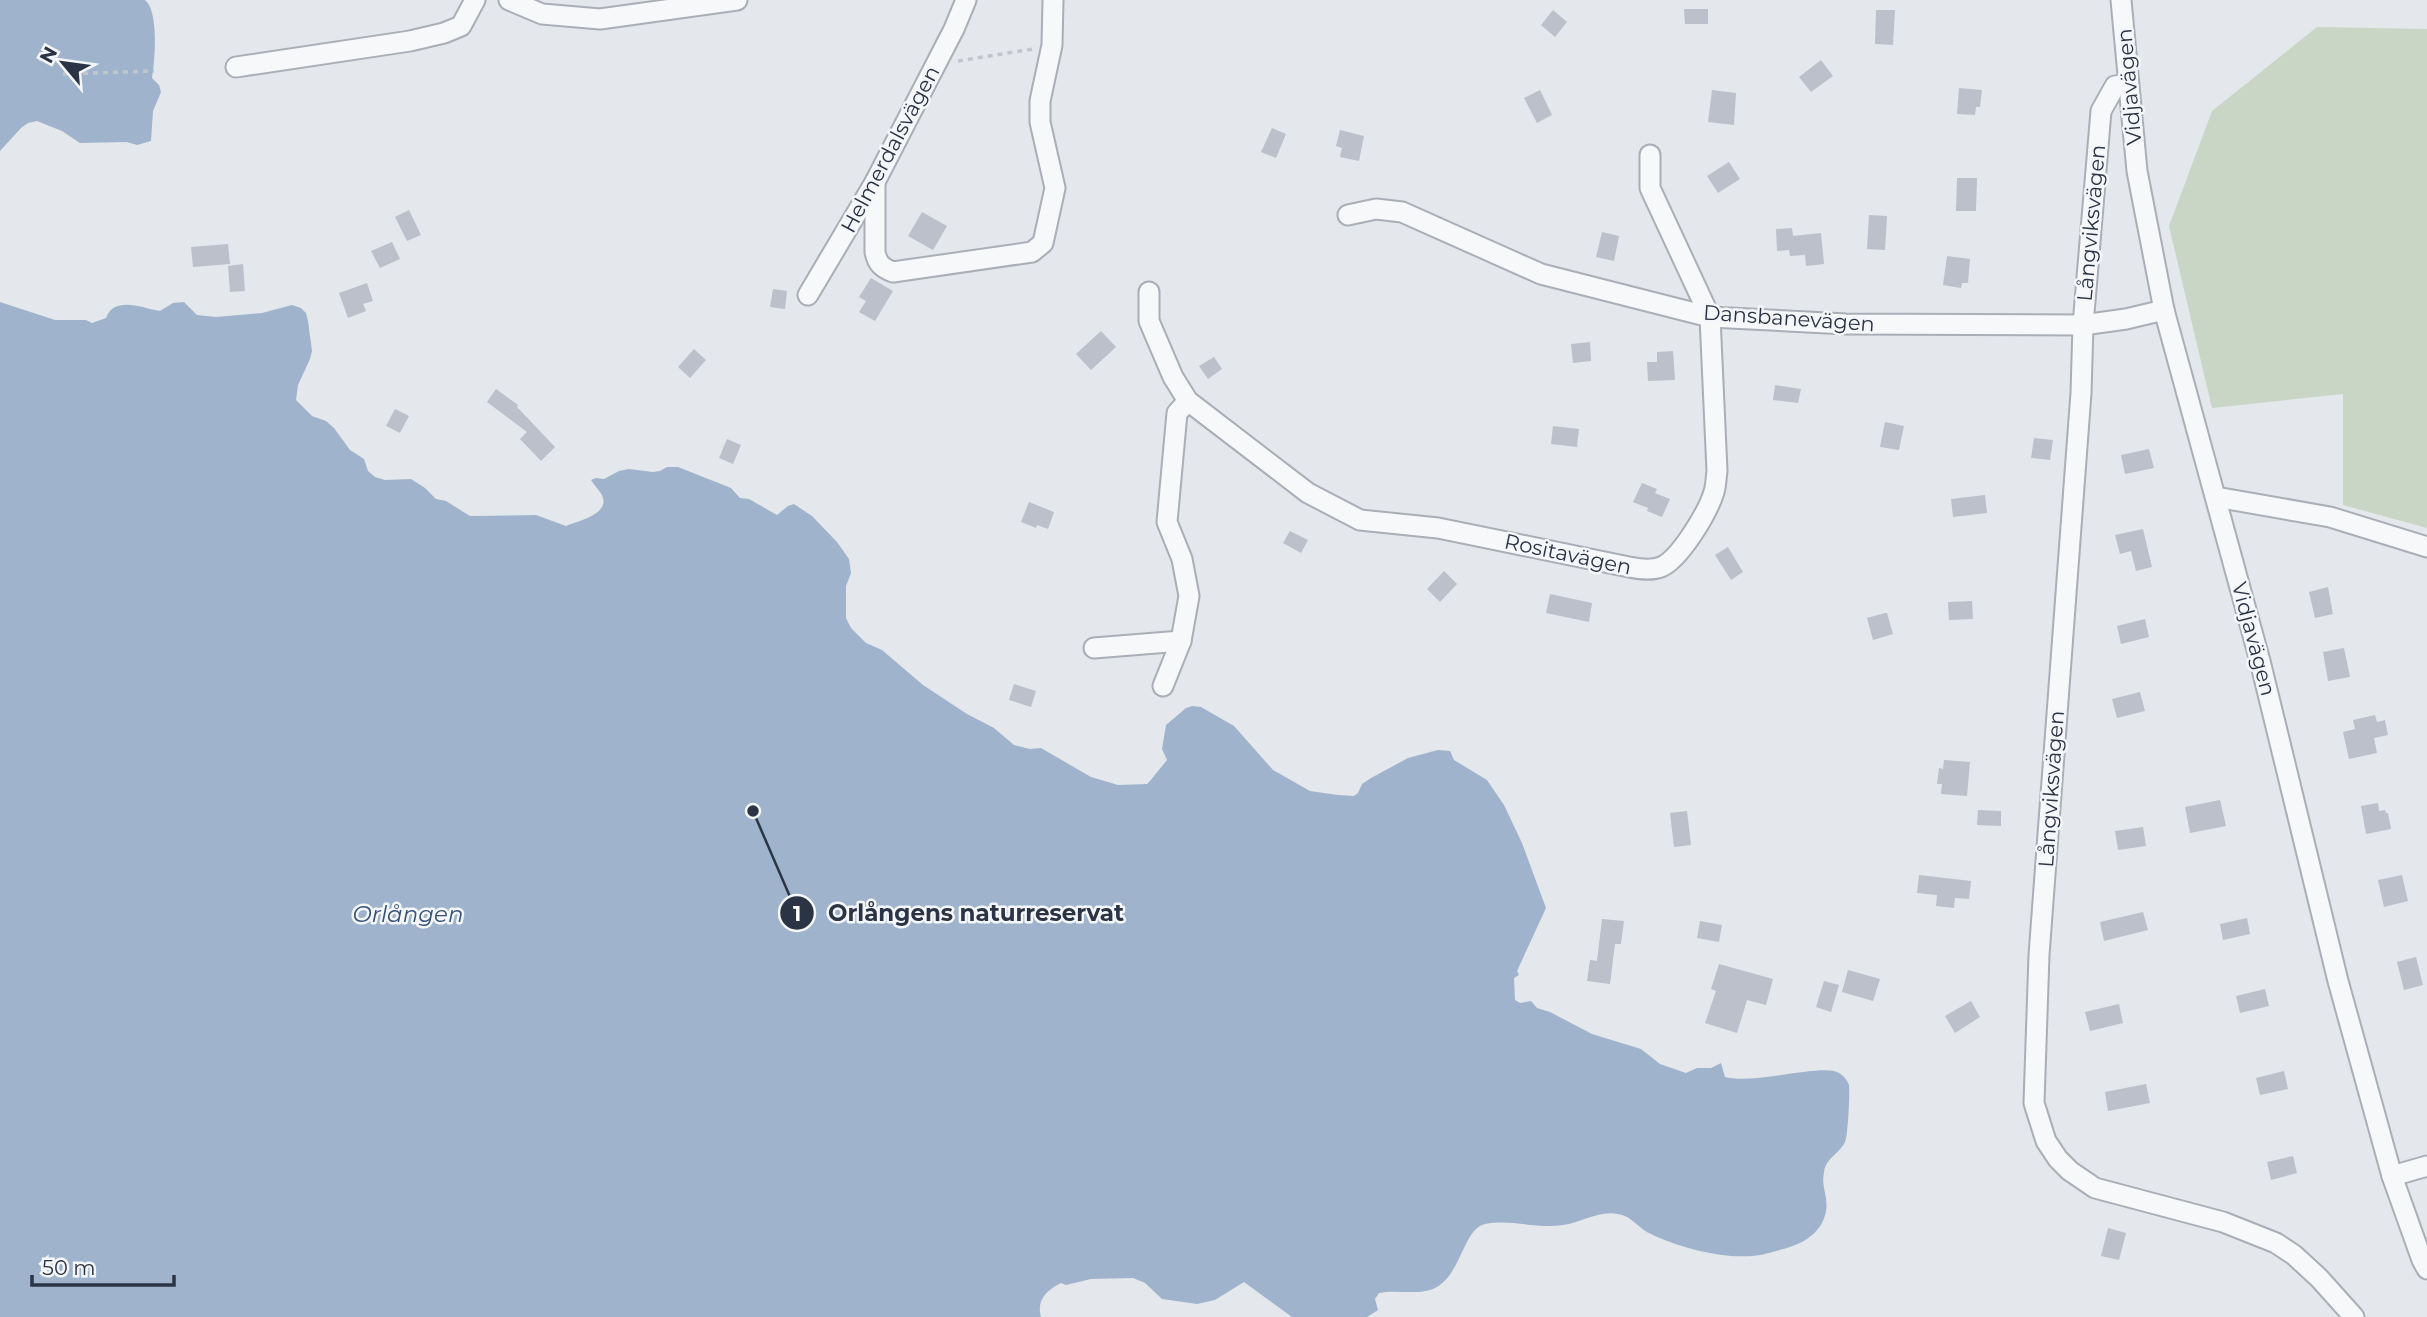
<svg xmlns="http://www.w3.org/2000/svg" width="2427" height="1317" font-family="Montserrat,sans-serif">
  <rect width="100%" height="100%" fill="#e4e7ec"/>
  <path fill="#c9d6c5" d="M2317,27L2427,29V528L2343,505V394L2212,408L2169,226L2212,111Z"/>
  <g fill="#9fb4cc">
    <path d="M0,0H145C159,11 155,61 152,78L159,85L161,92L153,111L151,141L137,145L127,142L80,143L62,131L37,121L28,123L21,128L0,151Z"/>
    <path d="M0,302L55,320H86L92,323L106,318C114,295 143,308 160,311L173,303L184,302L197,315L216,317L262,313L292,305L301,308L306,313L308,321L312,351L310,359L298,385L296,400L312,416L326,421L334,428L350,450L364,459L368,471L375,477L385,480L411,479L425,488L436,499L446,501L470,516L536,515L566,526C578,521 611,514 602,495C599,490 594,485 591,480L596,478L604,479L619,471L629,469L653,472L660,471L667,467H678L731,488L740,498L749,499L777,515L788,506L794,504L812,516L837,542L849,559L851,573L846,586V618L851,628L866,643L882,650L923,685L967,714L994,728L1014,745L1030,749L1041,748L1091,777L1118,785L1147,784L1150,781L1167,760L1162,749L1166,725L1186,708L1192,706L1201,707L1234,726L1273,770L1310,791L1338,795L1354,796L1358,793L1362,784L1371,778L1408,758L1438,750L1450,751L1454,760L1487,780L1504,805L1522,843L1546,908L1517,971L1519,975L1514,978L1515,1000L1520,1003L1531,1001L1537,1008L1550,1012L1592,1034L1641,1049L1660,1064L1686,1073L1697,1068H1711L1721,1063L1725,1077C1754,1085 1823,1063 1839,1073C1843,1075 1848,1081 1849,1085C1850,1092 1848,1137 1845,1142C1839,1154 1826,1158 1824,1172C1820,1191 1833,1201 1822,1223C1810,1244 1789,1247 1769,1253C1736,1263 1681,1249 1651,1234C1641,1230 1634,1220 1625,1216C1603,1207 1584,1222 1563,1225C1537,1229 1511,1219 1485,1224C1463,1229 1462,1274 1435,1288C1419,1296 1396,1289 1379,1293L1375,1299L1378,1310L1367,1317H1292L1244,1282L1215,1300L1197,1304L1162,1299L1145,1283L1133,1278L1091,1279L1066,1285L1061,1283C1047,1290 1036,1300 1041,1317H0Z"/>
  </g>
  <g fill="#bbc0ca">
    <path d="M1684,9H1708V24H1685Z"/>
    <path d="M1553,10L1567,22L1555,37L1541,25Z"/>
    <path d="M1876,10H1895L1893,45L1875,44Z"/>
    <path d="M1821,60L1833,76L1811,92L1799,77Z"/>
    <path d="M1959,88L1982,90L1980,107H1976L1975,115L1957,114Z"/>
    <path d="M1540,90L1552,115L1537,123L1524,98Z"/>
    <path d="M1712,90L1736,93L1734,125L1708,122Z"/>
    <path d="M1272,128L1286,134L1276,158L1261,152Z"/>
    <path d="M1340,130L1364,136L1359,161L1340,157L1342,148L1336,146Z"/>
    <path d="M1729,162L1740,179L1718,193L1707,176Z"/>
    <path d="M1957,178H1977L1976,211H1956Z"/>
    <path d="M409,210L421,235L407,241L395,217Z"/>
    <path d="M922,212L947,226L933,250L908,236Z"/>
    <path d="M1869,215L1887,216L1885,250L1867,249Z"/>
    <path d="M1792,228L1793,236L1821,233L1824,264L1806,266L1805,255L1790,256L1789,250L1777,251L1776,229Z"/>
    <path d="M1602,232L1619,236L1614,261L1596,257Z"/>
    <path d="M392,242L400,259L380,268L371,251Z"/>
    <path d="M228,244L230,264L193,267L191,247Z"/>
    <path d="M1947,256L1970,259L1968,283H1962L1961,288L1943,285Z"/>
    <path d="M243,264L245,291L230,292L228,266Z"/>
    <path d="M871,278L893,291L875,321L859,312L866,301L859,297Z"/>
    <path d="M367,283L373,301L363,304L366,311L348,318L339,293Z"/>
    <path d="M773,289L787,291L785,309L770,307Z"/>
    <path d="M1101,331L1116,347L1091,370L1076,354Z"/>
    <path d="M1590,342L1591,361L1573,363L1571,344Z"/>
    <path d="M694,349L706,360L690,378L678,367Z"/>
    <path d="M1673,351L1675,380L1648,381L1647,362H1657V352Z"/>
    <path d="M1214,357L1222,369L1208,379L1199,366Z"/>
    <path d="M1775,385L1801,389L1798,403L1773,400Z"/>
    <path d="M496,389L518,405L517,407L555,447L541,461L520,439L527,432L487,402Z"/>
    <path d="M395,409L409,416L400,433L386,426Z"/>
    <path d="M1885,422L1904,426L1899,450L1880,447Z"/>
    <path d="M1553,426L1579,429L1577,447L1551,444Z"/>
    <path d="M2034,438L2053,440L2050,460L2031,458Z"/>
    <path d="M727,439L741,445L733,464L719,458Z"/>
    <path d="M2149,449L2154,468L2125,474L2121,455Z"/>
    <path d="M1642,483L1657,489L1655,493L1670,499L1662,517L1647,511L1648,508L1633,502Z"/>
    <path d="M1985,495L1987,513L1953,517L1951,499Z"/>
    <path d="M1029,502L1054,512L1048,529L1037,525L1036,528L1021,522Z"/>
    <path d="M2143,529L2152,567L2136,571L2131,551L2120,554L2115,535Z"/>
    <path d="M1290,531L1308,540L1301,553L1283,543Z"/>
    <path d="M1728,547L1743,572L1731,580L1715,555Z"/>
    <path d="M1444,571L1457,584L1440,602L1427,589Z"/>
    <path d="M2328,587L2333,614L2315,618L2309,592Z"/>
    <path d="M1550,594L1592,603L1589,622L1546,613Z"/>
    <path d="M1972,601L1973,619L1949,620L1948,602Z"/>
    <path d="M1885,613H1887L1893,634L1873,640L1867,618Z"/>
    <path d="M2145,619L2149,637L2121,644L2117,626Z"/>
    <path d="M2344,648L2350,677L2328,681L2323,652Z"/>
    <path d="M1014,684L1036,691L1031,707L1009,700Z"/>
    <path d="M2140,692L2145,711L2117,718L2112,699Z"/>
    <path d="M2375,715L2377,722L2385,720L2388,735L2374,738L2377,753L2349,759L2343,732L2355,729L2353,720Z"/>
    <path d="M1944,760L1970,762L1967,796L1941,794L1942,784H1937L1939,768L1943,769Z"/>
    <path d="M2220,800L2226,826L2190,833L2185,807Z"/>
    <path d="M2378,803L2379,811L2385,810L2386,813H2388L2391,829L2366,834L2361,806Z"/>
    <path d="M1978,810L2001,811V826L1977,825Z"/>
    <path d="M1687,811L1691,845L1674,847L1670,813Z"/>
    <path d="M2143,827L2146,846L2118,850L2115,831Z"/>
    <path d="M1919,875L1971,881L1969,899L1955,898L1954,908L1936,906L1937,895L1917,893Z"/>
    <path d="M2402,875L2408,901L2384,907L2378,880Z"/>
    <path d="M2143,912L2148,930L2104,941L2100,922Z"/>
    <path d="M2247,918L2250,934L2223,940L2220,924Z"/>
    <path d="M1602,919L1624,921L1621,944H1615L1610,984L1587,981L1590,960L1597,961Z"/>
    <path d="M1700,921L1722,925L1719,942L1697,938Z"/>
    <path d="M2416,957L2423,985L2404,990L2397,962Z"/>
    <path d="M1719,964L1773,979L1766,1005L1747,1000L1737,1033L1705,1023L1716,991L1711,989Z"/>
    <path d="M1848,970L1880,979L1873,1001L1842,992Z"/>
    <path d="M1824,981L1839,985L1831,1012L1816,1007Z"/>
    <path d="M2265,989L2269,1006L2240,1013L2236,996Z"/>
    <path d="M1971,1001L1980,1017L1955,1033L1945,1016Z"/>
    <path d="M2119,1004L2123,1023L2090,1031L2085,1012Z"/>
    <path d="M2284,1071L2288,1089L2260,1095L2256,1078Z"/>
    <path d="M2146,1084L2150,1103L2108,1111L2105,1092Z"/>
    <path d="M2293,1156L2297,1173L2271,1180L2267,1162Z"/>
    <path d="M2108,1228L2126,1233L2119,1260L2101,1256Z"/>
  </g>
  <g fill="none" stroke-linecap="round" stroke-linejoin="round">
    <defs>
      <g id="minor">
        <path d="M509,0L542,14L600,19L737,0"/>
        <path d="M2121,0L2137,171L2164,310L2260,661L2338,981L2392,1176L2422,1260L2427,1269"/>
        <path d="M236,67L410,41L444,33L461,26L475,0"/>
        <path d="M2128,84L2115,86L2101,111L2083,325L2081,393L2039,955L2034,1103L2046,1141L2058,1159L2070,1171L2095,1188L2223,1222L2276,1243L2294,1255L2319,1278L2354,1317"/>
        <path d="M875,182V252C877,263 882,268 893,272L1032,252L1043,243L1055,188L1040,122V101L1052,45L1053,0"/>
        <path d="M1348,215L1376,209L1402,212L1541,274L1710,317L1846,324L2083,325L2126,319L2164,310"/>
        <path d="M1149,292V321L1173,377L1188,401L1308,493L1360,520L1438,528L1629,567C1639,569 1651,571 1661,567C1680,559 1708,512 1714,492C1716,486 1716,478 1717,471L1710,317L1650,188V155"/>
        <path d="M808,295L875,182L954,29L966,0"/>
        <path d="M2216,497L2330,517L2427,547"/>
        <path d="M1094,648L1181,641"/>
        <path d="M1163,686L1181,641L1189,596L1182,559L1167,522L1177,413L1188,401"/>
        <path d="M2392,1176L2427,1166"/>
      </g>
    </defs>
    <use href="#minor" stroke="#a9aeb7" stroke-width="23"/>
    <g stroke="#c2c5cb" stroke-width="3.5" stroke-dasharray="5 5" stroke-linecap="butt">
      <path d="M958,61L1033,49"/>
      <path d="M63,74L154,71"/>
    </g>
    <use href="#minor" stroke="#f7f8fa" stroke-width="19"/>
  </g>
  <g text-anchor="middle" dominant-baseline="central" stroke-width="5" stroke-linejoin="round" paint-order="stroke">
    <g font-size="21" fill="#2b3445" stroke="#f4f6f9">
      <text transform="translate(2129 87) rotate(-95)">Vidjavägen</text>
      <text transform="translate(890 149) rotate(-62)">Helmerdalsvägen</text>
      <text transform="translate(2091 223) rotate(-85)">Långviksvägen</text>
      <text transform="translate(1789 318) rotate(4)">Dansbanevägen</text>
      <text transform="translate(1568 554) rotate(12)">Rositavägen</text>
      <text transform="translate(2254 639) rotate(75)">Vidjavägen</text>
      <text transform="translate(2051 789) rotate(-86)">Långviksvägen</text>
    </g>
    <g font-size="23" font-style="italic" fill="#34527a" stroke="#f4f6f9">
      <text x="408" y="914">Orlången</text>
    </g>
  </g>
  <path fill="none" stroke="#2b3445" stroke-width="2.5" d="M753 811L797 913"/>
  <g fill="#2b3445" stroke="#f4f6f9" stroke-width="2.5">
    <circle cx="753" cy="811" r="7"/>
    <circle cx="797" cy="913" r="18"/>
  </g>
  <g font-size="21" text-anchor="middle" font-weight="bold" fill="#fff">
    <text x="797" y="921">1</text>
  </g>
  <g font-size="23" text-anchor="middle" font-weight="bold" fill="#2b3445" stroke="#f4f6f9" stroke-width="5" stroke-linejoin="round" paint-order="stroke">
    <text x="976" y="921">Orlångens naturreservat</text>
  </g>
  <g transform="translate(63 63) rotate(299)" stroke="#f4f6f9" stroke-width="5" paint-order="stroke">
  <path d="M0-5L12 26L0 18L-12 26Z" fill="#2b3445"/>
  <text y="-10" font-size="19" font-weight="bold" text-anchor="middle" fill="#2b3445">N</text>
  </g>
  <path d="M32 1275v10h142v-10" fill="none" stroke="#2b3445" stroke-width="3.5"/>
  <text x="42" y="1275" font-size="21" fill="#2b3445" stroke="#f4f6f9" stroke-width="5" paint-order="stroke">50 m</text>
</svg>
